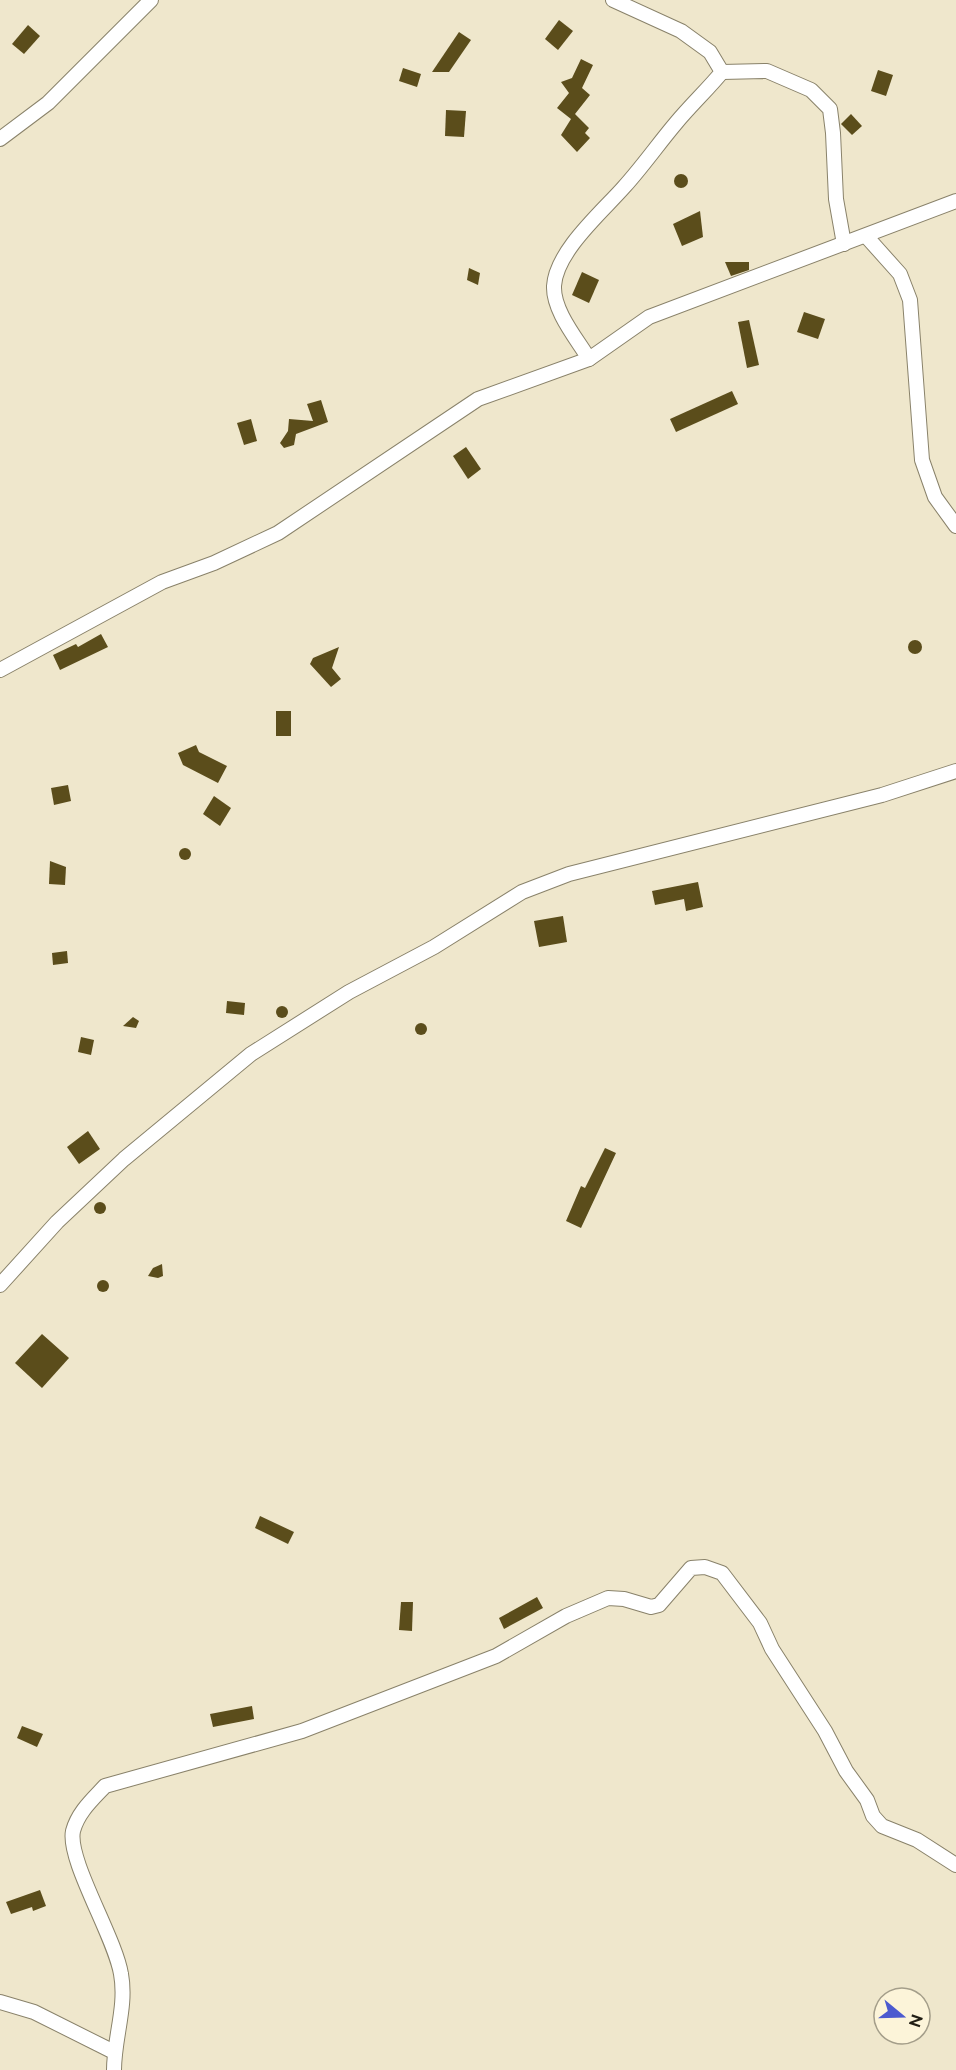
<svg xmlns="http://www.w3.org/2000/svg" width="956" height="2070" font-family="Raleway,sans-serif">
  <rect width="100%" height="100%" fill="#efe7cc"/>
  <g fill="#5b4d1b">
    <path d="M559,20L573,31L558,50L545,39Z"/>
    <path d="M28,25L40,36L24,54L12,44Z"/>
    <path d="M459,32L471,40L449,72H432Z"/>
    <path d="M581,59L593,65L582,88L590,95L575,114L589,128L585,133L590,138L577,152L561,135L571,119L557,108L569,93L561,82L572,78Z"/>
    <path d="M403,68L421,74L417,87L399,81Z"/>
    <path d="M878,70L893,75L886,96L871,91Z"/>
    <path d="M446,110L466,111L464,137L445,136Z"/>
    <path d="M851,114L862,126L852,135L841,124Z"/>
    <circle cx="681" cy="181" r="7"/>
    <path d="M700,211L703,237L682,246L673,224Z"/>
    <path d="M725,262H749V270L731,276Z"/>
    <path d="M469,268L480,273L478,285L467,280Z"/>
    <path d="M582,272L599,280L589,303L572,295Z"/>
    <path d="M804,312L825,319L818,339L797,332Z"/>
    <path d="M749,320L759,365L747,368L738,322Z"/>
    <path d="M732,391L738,404L676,432L670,419Z"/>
    <path d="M321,400L328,422L296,434L294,445L284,448L280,443L288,431L289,419L313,421L307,404Z"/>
    <path d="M251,419L257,441L244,445L237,423Z"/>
    <path d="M466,447L481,469L468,479L453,456Z"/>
    <path d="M101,634L108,647L60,670L53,655L76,644L78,647Z"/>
    <circle cx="915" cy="647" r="7"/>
    <path d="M339,647L332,668L341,679L331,687L310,664L313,658Z"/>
    <rect x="276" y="711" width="15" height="25"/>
    <path d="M196,745L199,752L227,766L218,783L183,765L178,753Z"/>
    <path d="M68,785L71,801L54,805L51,788Z"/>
    <path d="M214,796L231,808L220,826L203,814Z"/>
    <circle cx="185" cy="854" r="6"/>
    <path d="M50,861L66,867L65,885L49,884Z"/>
    <path d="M698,882L703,907L686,911L684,899L655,905L652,891Z"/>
    <path d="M563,916L567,942L539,947L534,921Z"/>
    <path d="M67,951L68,963L53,965L52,953Z"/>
    <path d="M227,1001L245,1003L244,1015L226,1013Z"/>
    <circle cx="282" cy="1012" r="6"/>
    <path d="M133,1017L139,1021L136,1028L123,1026Z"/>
    <circle cx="421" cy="1029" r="6"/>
    <path d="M81,1037L94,1040L91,1055L78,1052Z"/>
    <path d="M88,1131L100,1149L79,1164L67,1147Z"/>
    <path d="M605,1148L616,1153L581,1228L566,1221L581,1186L585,1188Z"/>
    <circle cx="100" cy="1208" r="6"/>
    <path d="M162,1264L163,1276L158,1278L148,1276L153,1268Z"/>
    <circle cx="103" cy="1286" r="6"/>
    <path d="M42,1334L69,1358L42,1388L15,1363Z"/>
    <path d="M260,1516L294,1532L288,1544L255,1528Z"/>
    <path d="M537,1597L543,1608L504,1629L499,1618Z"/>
    <path d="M401,1602H413L412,1631L399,1630Z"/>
    <path d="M252,1706L254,1719L213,1727L210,1714Z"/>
    <path d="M22,1726L43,1734L37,1747L17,1738Z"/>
    <path d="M40,1890L46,1906L33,1911L32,1907L11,1914L6,1902Z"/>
  </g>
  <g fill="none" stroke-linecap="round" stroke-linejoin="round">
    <defs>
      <g id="minor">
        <path d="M722,72L767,71L811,90L830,109L833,133L836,199L844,244"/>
        <path d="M0,139L48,103L151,0"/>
        <path d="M866,236L900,274L910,300L922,460L935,497L956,526"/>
        <path d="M589,359C577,339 553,311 554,286C556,251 603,211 624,187C643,166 659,143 676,123C691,105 708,89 722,72L710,52L681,31L613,0"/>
        <path d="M0,670L162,582L214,563L278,533L478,399L589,359L649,317L956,201"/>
        <path d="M0,1285L57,1222L124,1159L251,1054L349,992L434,947L522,892L569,874L882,795L956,771"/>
        <path d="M0,2002L34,2012L114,2052"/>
        <path d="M114,2070C114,2038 127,2006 121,1974C115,1937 67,1860 73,1831C78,1812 93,1799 105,1786L302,1731L496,1656L566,1616L608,1598L624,1599L651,1607L659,1605L691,1568L705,1567L722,1573L760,1623L772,1649L825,1731L846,1771L867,1800L873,1816L882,1826L917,1840L956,1865"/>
      </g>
    </defs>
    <use href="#minor" stroke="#89826a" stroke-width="16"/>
    <use href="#minor" stroke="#fff" stroke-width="14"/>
  </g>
  <g transform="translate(902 2016) rotate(109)"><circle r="28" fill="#fcf4d9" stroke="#a49e8a" stroke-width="1.5"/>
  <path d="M0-4.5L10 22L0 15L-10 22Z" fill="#4c5acf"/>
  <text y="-9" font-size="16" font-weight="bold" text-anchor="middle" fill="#211e14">N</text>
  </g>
</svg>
